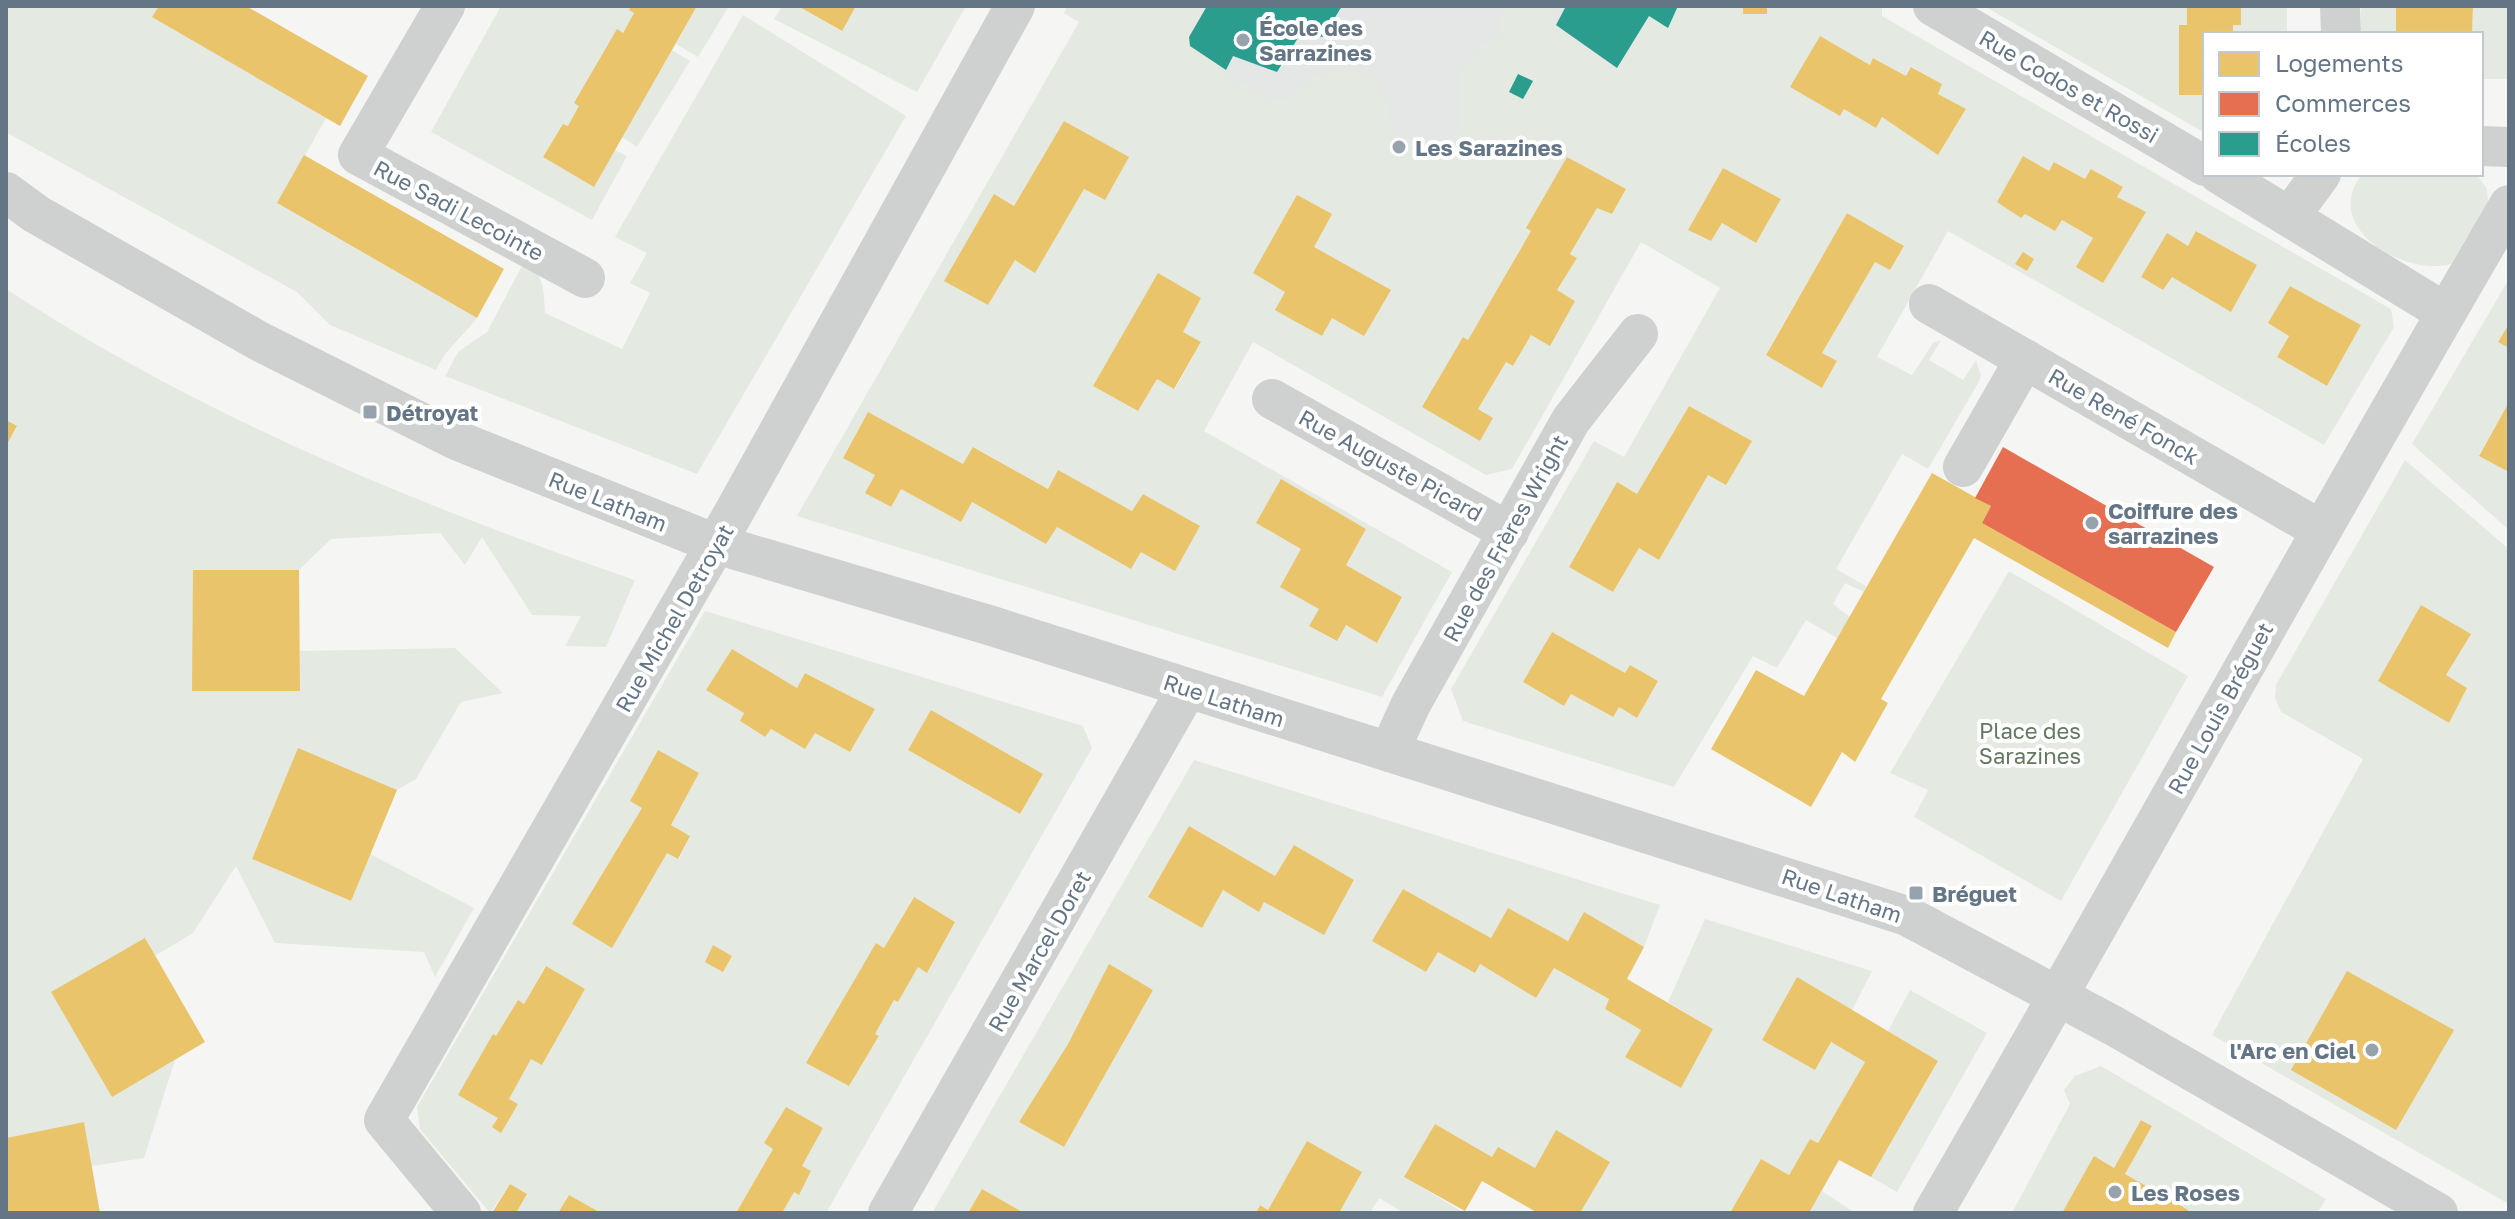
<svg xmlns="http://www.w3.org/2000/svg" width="2515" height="1219" font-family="'Golos Text',sans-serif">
  <rect width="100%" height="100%" fill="#f5f6f4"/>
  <path fill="#e5e7e6" d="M1068,6H1730L1729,104L1526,101L1450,233L1064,13Z"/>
  <g fill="#e4e9e2" fill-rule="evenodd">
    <path d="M6,6H159L153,17L326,118L278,204L477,318C463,337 446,348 436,370L330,325L297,292L9,134L6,132Z"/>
    <path d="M501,6H631L629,10L634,13L568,126L563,124L543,157L593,186L615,150L627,156L592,220L431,132Z"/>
    <path d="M697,6H729L698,57L676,44Z"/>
    <path d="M782,6H798L841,31L856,6H966L917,92L774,19Z"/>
    <path d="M1068,6H1207L1189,44L1226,70V76L1276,102C1290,99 1296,90 1307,82C1319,75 1329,71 1342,70C1386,68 1385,101 1394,134C1418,152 1454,157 1460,118C1462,103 1456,83 1462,68C1468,52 1483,43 1498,37L1504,6H1551L1556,25L1617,68L1649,16L1668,28L1678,6H1743L1744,14H1766L1767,6H1882V16L2391,309L2394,327L2324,445L1948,231L1877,357L1912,375L1933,343L1941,340L1929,360L1963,380L1976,360L1981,376L1977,385L1928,469L1902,454L1836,569L1866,586L1864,592L1845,583L1833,604L1850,617L1837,638L1806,620L1777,668L1753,656L1674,787L1463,721L1451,689L1594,441L1624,457L1720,288L1641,242L1512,469L1486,475L1253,342L1204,431L1452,572L1382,697L797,516L1079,22L1064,13ZM1820,36L1870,65L1874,58L1906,76L1912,67L1942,84L1938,94L1966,110L1938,155L1882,117L1876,128L1844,109L1840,116L1791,87ZM1064,121L1128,157L1105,200L1084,189L1035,272L1015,260L988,305L994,194L1014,206ZM2023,156L2049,171L2055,162L2085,179L2092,169L2122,187L2117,197L2145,213L2103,283L2077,267L2093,238L2062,220L2055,231L2025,214L2021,217L1997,202ZM1567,157L1626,190L1612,214L1597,208L1570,254L1577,258L1557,290L1575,301L1550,345L1531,335L1513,366L1506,362L1478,409L1493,418L1480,441L1423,407L1463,337L1468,340L1531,231ZM1723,168L1781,199L1756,243L1722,223L1711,241L1688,230ZM1847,213L1904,246L1890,270L1875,262L1822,353L1837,362L1822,388L1766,354ZM2197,231L2257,265L2231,312L2172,277L2163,290L2141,277L2167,234L2188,246ZM1158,274L1201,298L1183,332L1201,343L1175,389L1157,379L1138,411L1093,386ZM2290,286L2361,325L2327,386L2277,357L2289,336L2269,323ZM1285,292L1332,318L1322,336L1276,310ZM1689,406L1752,441L1726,485L1708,475L1659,560L1639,548L1613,592L1569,566L1617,482L1637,494ZM868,412L963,464L974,447L1048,489L1058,471L1132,511L1143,494L1199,526L1141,552L1131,569L1057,527L1046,543L972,502L961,522L901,489L890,507L866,493L875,475L843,457ZM1281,480L1366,529L1346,565L1402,597L1378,642L1346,625L1336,641L1309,626L1319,609L1301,549L1256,523ZM1552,632L1625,673L1630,665L1658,681L1637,718L1619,707L1612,717L1571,694L1564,706L1523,682Z"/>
    <path d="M1984,6H2187V25H2179V95H2205V133Z"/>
    <path d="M2241,6H2287V34H2233V25L2241,24Z"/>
    <rect x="2361" y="6" width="35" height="28"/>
    <path d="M2473,6H2509V79H2481V34H2472Z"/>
    <path d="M743,15L906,116L697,474L445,376L458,352L487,332L525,260C544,273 544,292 545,313L622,349L650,293L630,283L647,253L615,237Z"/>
    <path d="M672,50L690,61L637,147L622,137Z"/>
    <path d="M2362,174H2476L2487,189L2488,202L2451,264C2405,277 2320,228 2362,174Z"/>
    <path d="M2509,279V324L2498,342L2509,348V402L2479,455L2509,472V530L2412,444Z"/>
    <path d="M6,289C200,416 417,505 635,580L606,647L565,646L581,616L532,615L482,537L465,565L440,533L331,539L299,570H193V691H299L300,651L455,648L503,693L461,702L416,779L397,790L298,749L252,859L351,901L370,854L474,908L435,977L424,952L275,943L236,866L193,933L155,956L145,938L112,1096L175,1060L144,1158L92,1166L84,1122L6,1138V446L17,427L6,420Z"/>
    <path d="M2405,460L2509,549V1204L2212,1035L2363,759L2281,712L2275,698L2276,685ZM2421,605L2470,634L2446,675L2467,688L2449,723L2379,681Z"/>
    <path d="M2009,571L2188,676L2061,901L1914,817L1928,790L1890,773Z"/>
    <path d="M705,611L1083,726L1092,748L826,1213H782L794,1192L799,1194L811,1172L802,1166L823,1128L786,1107L764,1143L773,1149L736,1213H601L569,1195L558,1213H516L527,1194L510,1184L490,1213L420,1129L417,1107ZM732,649L797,688L806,673L875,709L850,752L815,733L805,749L771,729L765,737L740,721L744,713L707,690ZM932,711L1043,774L1020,814L908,750ZM658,751L699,773L671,825L690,836L679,859L667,853L612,947L572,924L642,808L630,801ZM913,898L955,922L928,972L918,967L898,1002L894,1000L875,1034L879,1037L849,1086L807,1063L876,944L884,948ZM545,966L585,989L543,1064L531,1059L509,1099L517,1104L493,1127L498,1118L496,1036L517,1001L524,1004Z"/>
    <path d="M1194,760L1660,905L1644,947L1584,913L1568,941L1508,908L1491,938L1403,889L1373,941L1426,972L1438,952L1480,964L1536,998L1554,968L1609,999L1605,1009L1641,1030L1626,1057L1681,1088L1713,1029L1668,1002L1705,919L1872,971L1852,1010L1797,978L1762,1040L1815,1069L1831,1042L1865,1062L1818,1143L1810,1139L1789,1175L1761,1159L1730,1213H1580L1609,1161L1556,1131L1535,1168L1498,1147L1492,1157L1435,1124L1405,1177L1464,1213H1404L1379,1198L1370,1213H1339L1362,1172L1307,1142L1268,1210L1260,1205L1256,1213H1024L982,1189L968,1213H932ZM1189,826L1275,876L1294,845L1354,881L1324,934L1264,902L1259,911L1223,890L1202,928L1148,897ZM1109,965L1153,990L1064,1147L1019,1122L1068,1044Z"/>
    <path d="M1910,990L1987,1033L1897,1192L1871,1177L1938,1062L1888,1031Z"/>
    <path d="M2101,1066L2326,1199L2317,1213H2186L2187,1210L2125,1174L2152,1126L2142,1120L2114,1168L2094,1157L2062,1213H2012L2070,1104L2064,1090L2075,1076Z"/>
    <path d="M1822,1191L1855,1213H1809Z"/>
  </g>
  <g fill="#e9c46a">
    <path d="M159,6H246L368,76L340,126L152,17Z"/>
    <path d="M631,6H697L594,187L543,157L563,124L568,126L579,106L574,103L617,29L623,33L634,13L629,10Z"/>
    <path d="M798,6H856L842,31Z"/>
    <rect x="1743" y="6" width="24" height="8"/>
    <path d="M2187,6H2241V25H2233V34H2205V95H2179V25H2187Z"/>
    <path d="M2396,6H2473L2472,34H2396Z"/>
    <path d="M1820,36L1870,65L1873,58L1906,76L1911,67L1942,84L1938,94L1966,109L1938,155L1882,117L1876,128L1844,109L1840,116L1790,87Z"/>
    <path d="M1064,121L1129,157L1105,200L1084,189L1035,273L1015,260L988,305L944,281L994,194L1014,206Z"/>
    <path d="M304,155L504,269L477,318L277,203Z"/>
    <path d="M2023,156L2049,171L2054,162L2085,179L2091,169L2123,187L2117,197L2146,212L2103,283L2076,267L2093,238L2062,220L2055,231L2025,214L2021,218L1997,202Z"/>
    <path d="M1567,157L1626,189L1612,214L1597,208L1570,254L1577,258L1557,290L1575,301L1550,346L1531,335L1513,366L1506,362L1478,409L1493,418L1480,441L1422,407L1463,337L1468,340L1531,231L1526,228Z"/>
    <path d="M1723,168L1781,199L1756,243L1722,223L1711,241L1688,230Z"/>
    <path d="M1297,195L1332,214L1314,247L1391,290L1364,336L1332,318L1322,336L1298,323L1275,310L1285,292L1253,273Z"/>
    <path d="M1847,213L1904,246L1890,270L1875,262L1849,307L1822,353L1837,361L1822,388L1766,355Z"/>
    <path d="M2196,231L2257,265L2231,312L2172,277L2163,290L2141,277L2167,233L2188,246Z"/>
    <path d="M2023,252L2034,259L2027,271L2015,264Z"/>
    <path d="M1158,273L1201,298L1183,332L1201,342L1174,389L1157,379L1138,411L1093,386Z"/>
    <path d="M2290,286L2361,325L2327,386L2277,357L2289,336L2268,323Z"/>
    <path d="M2509,324V348L2498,342Z"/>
    <path d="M2509,402V472L2479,456Z"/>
    <path d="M1689,406L1752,441L1726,485L1708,475L1659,560L1639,548L1613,592L1569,567L1617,482L1637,494Z"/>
    <path d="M868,412L963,464L973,447L1048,489L1058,470L1132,511L1143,494L1200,526L1175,571L1141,552L1131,569L1057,527L1046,544L972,502L961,522L901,489L891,507L865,493L875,475L843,458Z"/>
    <path d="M6,420L17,426L6,446Z"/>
    <path d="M1932,473L1991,506L1982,523L2176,632L2168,648L1974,538L1881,699L1888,703L1855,762L1842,752L1811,807L1711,749L1756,670L1804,696Z"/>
    <path d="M1281,479L1366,529L1346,565L1402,597L1377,643L1346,625L1337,641L1309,626L1319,609L1280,587L1301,549L1256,523Z"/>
    <path d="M193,570H299L300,691H192Z"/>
    <path d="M2421,605L2471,634L2446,675L2467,688L2449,723L2378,681Z"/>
    <path d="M1552,632L1625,673L1630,665L1658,681L1637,718L1619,707L1613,717L1571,694L1564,706L1523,682Z"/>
    <path d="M732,649L797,688L805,673L875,709L850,752L815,733L805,749L771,729L765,737L740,721L744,713L706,690Z"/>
    <path d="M931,710L1043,774L1020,814L908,750Z"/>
    <path d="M298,748L397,790L351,901L252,859Z"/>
    <path d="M658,750L699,773L671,825L690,836L678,859L667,853L612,948L572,924L642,808L630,801Z"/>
    <path d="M1189,826L1275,876L1294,845L1354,880L1324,935L1264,902L1259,912L1223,890L1202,928L1148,897Z"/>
    <path d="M1403,889L1491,938L1508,908L1568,941L1584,912L1644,947L1627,979L1713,1029L1681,1088L1625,1057L1641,1030L1605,1009L1609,999L1554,968L1536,998L1480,964L1475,973L1438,952L1426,972L1372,941Z"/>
    <path d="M914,897L955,922L927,973L918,967L898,1002L894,1000L875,1034L879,1036L849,1086L806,1063L876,943L884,948Z"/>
    <path d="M145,938L205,1042L112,1097L51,992Z"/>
    <path d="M713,945L732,956L723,972L705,962Z"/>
    <path d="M1109,964L1153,990L1064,1147L1019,1122L1068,1044Z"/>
    <path d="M546,966L585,989L542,1065L531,1059L509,1099L518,1104L501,1133L492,1127L498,1118L458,1095L493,1034L496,1036L518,1000L524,1004Z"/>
    <path d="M2347,971L2454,1030L2396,1130L2291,1070Z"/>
    <path d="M1797,977L1938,1061L1871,1177L1839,1160L1809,1213H1730L1761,1159L1789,1175L1810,1139L1818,1143L1865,1062L1831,1042L1815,1070L1762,1040Z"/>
    <path d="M786,1107L823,1128L802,1166L811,1171L799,1195L794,1192L782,1213H736L773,1149L764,1143Z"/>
    <path d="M2141,1120L2152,1126L2125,1174L2188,1210L2186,1213H2062L2094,1156L2114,1168Z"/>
    <path d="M84,1122L100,1213H6V1138Z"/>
    <path d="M1435,1124L1492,1157L1498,1147L1535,1168L1556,1130L1610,1162L1580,1213H1538L1482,1181L1465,1211L1404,1177Z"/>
    <path d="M1307,1141L1362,1172L1339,1213H1256L1260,1205L1268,1210Z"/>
    <path d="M510,1184L527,1194L516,1213H492Z"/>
    <path d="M982,1189L1024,1213H968Z"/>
    <path d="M569,1195L601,1213H558Z"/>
  </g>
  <path fill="#e76f51" d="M2003,447L2214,567L2176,632L1982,523L1991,506L1975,498Z"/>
  <g fill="#2a9d8f">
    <path d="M1207,6H1342L1323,37L1301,33L1277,72L1233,56L1226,70L1190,46L1189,37Z"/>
    <path d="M1566,6H1678L1668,28L1649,16L1617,68L1556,25Z"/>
    <path d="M1518,74L1533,81L1523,99L1509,92Z"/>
  </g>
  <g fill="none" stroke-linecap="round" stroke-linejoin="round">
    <g stroke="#cfd1d1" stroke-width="40">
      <path d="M445,6L358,155L585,278"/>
      <path d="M1933,6L2205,166"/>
      <path d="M2340,6L2341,34"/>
      <path d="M2481,146L2509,147"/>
      <path d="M2219,174L2446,313"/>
      <path d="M6,192L36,214L257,340L456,440L716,544L992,626L1907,916L2114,1026L2438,1213"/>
      <path d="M2290,216L2321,174"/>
      <path d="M1929,304L2319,529"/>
      <path d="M1272,399L1509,532"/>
      <path d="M1963,467L2025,359"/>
      <path d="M1389,752L1411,704L1571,420L1638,334"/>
      <path d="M461,1213L384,1120L733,514L1015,6"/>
      <path d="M888,1213L1187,689"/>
      <path d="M1933,1213C2128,878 2313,539 2509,205"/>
    </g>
  </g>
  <g fill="#97a3ac" stroke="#fff" stroke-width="3">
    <circle cx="1243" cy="40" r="8"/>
    <circle cx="1399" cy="147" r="8"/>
    <rect x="362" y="404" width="16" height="16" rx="4"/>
    <circle cx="2092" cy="523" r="8"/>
    <rect x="1908" y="885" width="16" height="16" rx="4"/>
    <circle cx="2372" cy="1050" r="8"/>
    <circle cx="2115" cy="1192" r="8"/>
  </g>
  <g text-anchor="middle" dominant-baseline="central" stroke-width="8" stroke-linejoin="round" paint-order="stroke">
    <g font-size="22" font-weight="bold" fill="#647686" stroke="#fff" text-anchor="start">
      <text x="1259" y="27">École des<tspan x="1259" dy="25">Sarrazines</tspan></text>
      <text x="1415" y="147">Les Sarazines</text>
      <text x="386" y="412">Détroyat</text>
      <text x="2108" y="510">Coiffure des<tspan x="2108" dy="25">sarrazines</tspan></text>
      <text x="1932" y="893">Bréguet</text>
      <text x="2356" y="1050" text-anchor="end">l'Arc en Ciel</text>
      <text x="2131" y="1192">Les Roses</text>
    </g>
    <g font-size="22" fill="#647686" stroke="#fff">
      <text transform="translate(2069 86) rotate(30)">Rue Codos et Rossi</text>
      <text transform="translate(459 210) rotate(28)">Rue Sadi Lecointe</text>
      <text transform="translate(2124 416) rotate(30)">Rue René Fonck</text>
      <text transform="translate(1391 465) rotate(29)">Rue Auguste Picard</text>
      <text transform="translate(608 501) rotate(22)">Rue Latham</text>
      <text transform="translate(1505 538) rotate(-61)">Rue des Frères Wright</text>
      <text transform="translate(674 618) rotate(-60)">Rue Michel Detroyat</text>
      <text transform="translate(1224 700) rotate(18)">Rue Latham</text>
      <text transform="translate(2220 708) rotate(-61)">Rue Louis Bréguet</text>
      <text transform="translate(1842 895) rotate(19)">Rue Latham</text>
      <text transform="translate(1039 951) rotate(-60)">Rue Marcel Doret</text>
    </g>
    <g font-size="22" fill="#63785f" stroke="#fff">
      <text x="2030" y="730">Place des<tspan x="2030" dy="25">Sarazines</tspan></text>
    </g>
  </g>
  <rect width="2515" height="1219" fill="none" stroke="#647686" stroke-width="16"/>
  <rect x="2203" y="32" width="280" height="144" fill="#ffffff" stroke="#c1c8cf" stroke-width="2"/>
  <rect x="2219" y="52" width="40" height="24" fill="#e9c46a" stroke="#c1c8cf" stroke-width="2"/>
  <text x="2275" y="72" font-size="24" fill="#647686">Logements</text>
  <rect x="2219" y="92" width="40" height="24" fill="#e76f51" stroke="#c1c8cf" stroke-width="2"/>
  <text x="2275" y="112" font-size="24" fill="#647686">Commerces</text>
  <rect x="2219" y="132" width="40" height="24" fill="#2a9d8f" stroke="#c1c8cf" stroke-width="2"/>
  <text x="2275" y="152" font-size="24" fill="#647686">Écoles</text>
</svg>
